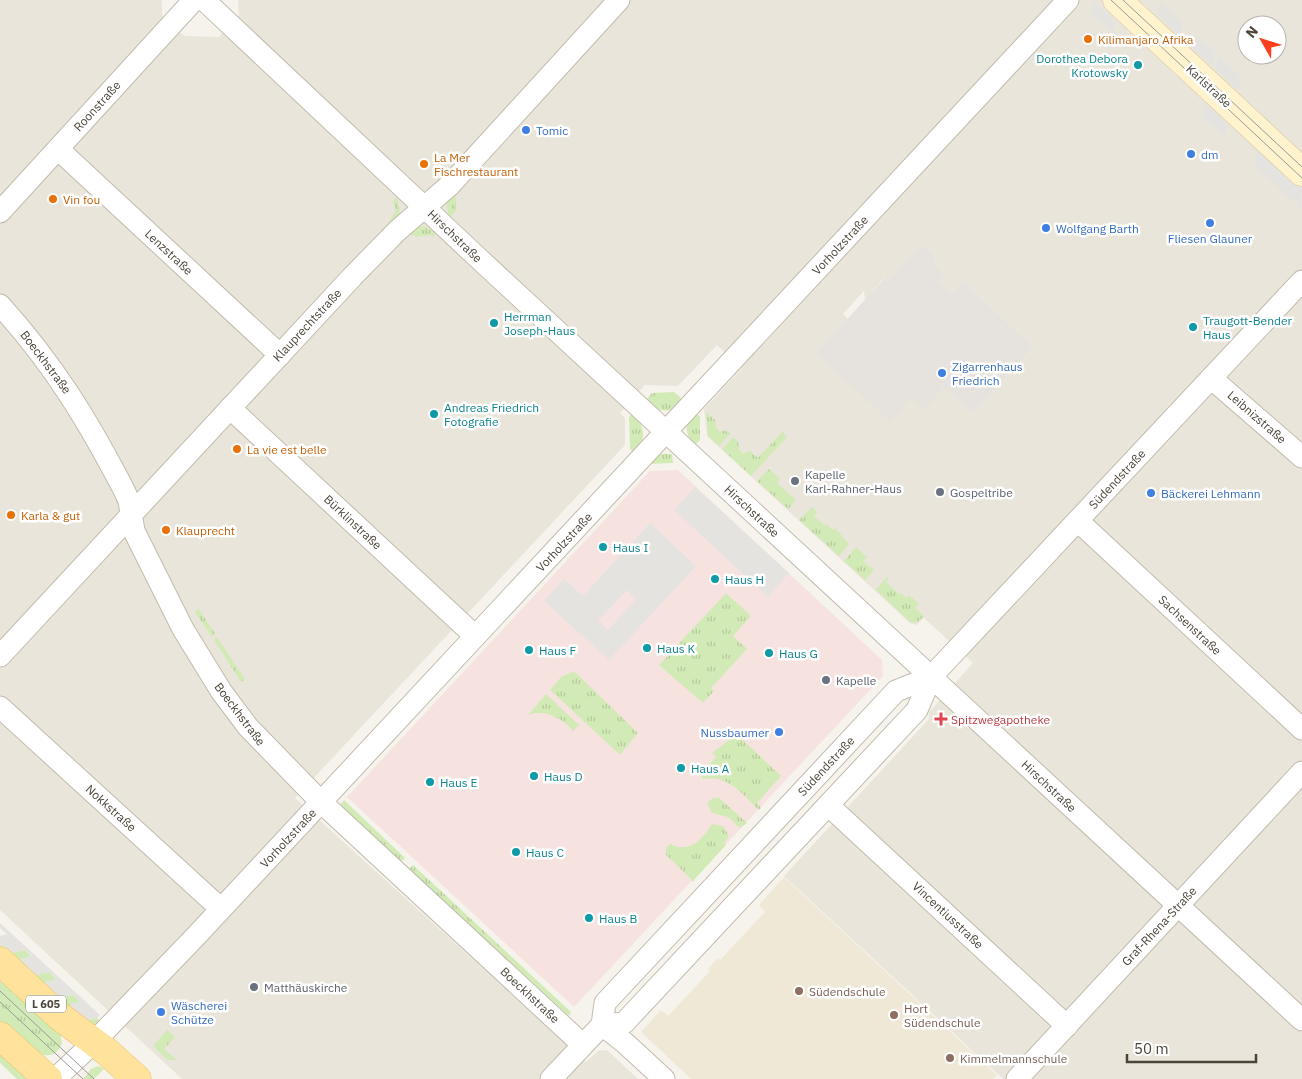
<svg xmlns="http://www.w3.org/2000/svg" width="1302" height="1079" font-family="'IBM Plex Sans',sans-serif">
  <defs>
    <pattern id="grass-tufts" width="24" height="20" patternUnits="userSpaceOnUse" patternTransform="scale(1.25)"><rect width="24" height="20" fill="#d2eab5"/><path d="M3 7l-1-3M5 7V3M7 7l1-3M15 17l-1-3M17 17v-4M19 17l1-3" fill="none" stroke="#b6ca9c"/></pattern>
  </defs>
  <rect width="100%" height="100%" fill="#f6f3ec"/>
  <path fill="#eae5da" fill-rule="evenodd" d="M0,0H162V15L184,36L219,37L239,15L238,0H1302V1079H1003L784,876L929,719V712L973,663L924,618L916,625L910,623L707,436L704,409L742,368L717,345L678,386L645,385L620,413L625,418V445L295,798L586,1062L598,1051L607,1050L638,1079H182L0,910ZM1247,25H1277V55H1247ZM923,244L937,258L933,263L946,275L939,282L951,293L963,281L1034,347L973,413L945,387L911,398L816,353L848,319L843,314L864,291L865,300L884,278L888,281Z"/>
  <path fill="#e6e2dd" d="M923,244L937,258L933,263L946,275L939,282L951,293L963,281L1034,347L973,413L944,387L924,410L911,398L890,421L816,353L885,278L888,281Z"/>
  <path fill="#efe8d6" d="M784,877L997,1075L993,1079H691L641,1032L661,1010L668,1016L710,971L708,969L718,958L720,960L765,912L759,905Z"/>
  <path fill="#f6e3e0" d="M678,470L882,660L883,676L574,1007L347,797L650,471Z"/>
  <g fill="url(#grass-tufts)">
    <path d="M456,191V211L449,218L446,201Z"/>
    <path d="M397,197L400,214L393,228L388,224L396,210L393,201Z"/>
    <path d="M418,226L425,227L436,233L432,238L431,235L415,237V235H406V239L400,235Z"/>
    <path d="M674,392L685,402C669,414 660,413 645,401L652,393Z"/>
    <path d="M694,411L700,417V440L694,446C685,433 684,424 694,411Z"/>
    <path d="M706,412L715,420L716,428L720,432L725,430L730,434L719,446L708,436Z"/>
    <path d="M632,414C647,427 645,439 636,455L630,449L629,417Z"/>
    <path d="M782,432L787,437L751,476L722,449L733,437L738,442L739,449L743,454L750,451L758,458Z"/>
    <path d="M659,454H672L673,463L646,464Z"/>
    <path d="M769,469L780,479L777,483L796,500L788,509L757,481Z"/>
    <path d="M812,507L817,512L814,516L825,526L826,524L833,530L835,528L849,544L839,556L799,520Z"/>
    <path d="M856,547L867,557L863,561L874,570L865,580L844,561Z"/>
    <path d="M888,576L889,578L886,582L899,594L901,593L906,598L909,595L919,604L915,608L924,616L917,623L910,622L876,590Z"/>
    <path d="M726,593L751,616L733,636L747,649L711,688L714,691L703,703L659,665Z"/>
    <path d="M199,609L215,634L212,637L195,612Z"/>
    <path d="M217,637L245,679L241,682L214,640Z"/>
    <path d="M572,672L576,673L638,733L620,755L550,690L561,677Z"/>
    <path d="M546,694L579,725L573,731C562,718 545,709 528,715Z"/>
    <path d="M733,731L781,776L757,803L761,808L759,810C743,795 728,774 703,779L701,773L716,757L712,753L729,740L727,738Z"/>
    <path d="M713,798H719L747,823L740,828L728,817L712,813L707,803Z"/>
    <path d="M344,800L405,858L401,862L340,805Z"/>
    <path d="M712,824L723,826L729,836L724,843L726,845L693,881L666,855V848L670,844C689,854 703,839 712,824Z"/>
    <path d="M413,865L571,1012L569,1016L409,869Z"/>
    <path d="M0,944L10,953L25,950L32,957L21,959L22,965L33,975L49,972L57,980L46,982V987L58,998L73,995L81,1002L70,1004L71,1011L83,1021L97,1018L101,1023V1027L91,1029L64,1010L0,951Z"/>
    <path d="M0,972L60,1032L62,1043C49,1076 13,1033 0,1021Z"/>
    <path d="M167,1030L175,1037L164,1049L177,1060H168L153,1046Z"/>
    <path d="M0,1053L24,1076L27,1079H17L0,1063Z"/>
    <path d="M98,1066L104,1069L94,1079H83L91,1069Z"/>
  </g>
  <g fill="#e5e3e0" fill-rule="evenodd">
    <path d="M1094,2L1115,21L1113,33L1091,13Z"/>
    <path d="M1160,2L1183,24L1180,36L1157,14Z"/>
    <path d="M1196,36L1215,53L1212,65L1193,48Z"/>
    <path d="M1218,56L1240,77L1238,89L1215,68Z"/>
    <path d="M1206,104L1227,124L1224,137L1202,117Z"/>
    <path d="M1260,133L1302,172L1301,209L1254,164Z"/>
    <path d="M695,487L789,573L768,597L674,510Z"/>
    <path d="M650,523L696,566L609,660L544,601L564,579L583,596ZM627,590L636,599L608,630L598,621Z"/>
    <path d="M0,923L100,1015L97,1018L82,1021L71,1010L70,1004L80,1002L73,995L58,998L46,987L45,982L56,979L49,972L33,976L22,965L21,959L32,956L25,950L10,953L0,944V936L7,934L0,928Z"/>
  </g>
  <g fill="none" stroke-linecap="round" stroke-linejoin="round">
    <defs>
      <g id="street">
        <path d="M204,0L476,256L1302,1020"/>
        <path d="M58,149L280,355"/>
        <path d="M0,212L194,0"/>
        <path d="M0,305C54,365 87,419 124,490L129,501L134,531L183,629L221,691L248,727L321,802L583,1045"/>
        <path d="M1211,378L1302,457"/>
        <path d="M230,408L475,636"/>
        <path d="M1078,521L1302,729"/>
        <path d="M0,656L353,276L397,231L450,185L619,0"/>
        <path d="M0,707L221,909"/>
        <path d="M828,805L1067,1026"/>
        <path d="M602,1025L624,1023L917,710L931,677L1302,281"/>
        <path d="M602,1025L625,1043L664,1079"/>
        <path d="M55,1079L94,1042L197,935L1068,0"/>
        <path d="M551,1079L602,1025L605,1003L896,691L931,677"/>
        <path d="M1017,1079L1302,772"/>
      </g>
      <path id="secondary" d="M1117,0L1302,172"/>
      <g id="primary">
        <path d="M0,961L59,1016L106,1051L137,1079"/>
        <path d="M0,1036L48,1079"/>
      </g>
    </defs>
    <use href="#street" stroke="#c2bbae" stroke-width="23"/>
    <use href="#secondary" stroke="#d6c79b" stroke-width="29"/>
    <use href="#primary" stroke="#e6c16a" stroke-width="29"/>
    <use href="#street" stroke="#fff" stroke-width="21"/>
    <use href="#secondary" stroke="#fff3cd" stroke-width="28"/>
    <use href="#primary" stroke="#ffe39c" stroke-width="28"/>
    <g stroke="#9a9a9a" stroke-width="1">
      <path d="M1111,0L1302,178"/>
      <path d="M1123,0L1302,167"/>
      <path d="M0,991L94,1079"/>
      <path d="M0,1002L83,1079"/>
    </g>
  </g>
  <g fill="#e8710a" stroke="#fff" stroke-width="2">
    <circle cx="1088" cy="39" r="5"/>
    <circle cx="424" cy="164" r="5"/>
    <circle cx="53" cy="199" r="5"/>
    <circle cx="237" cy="449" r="5"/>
    <circle cx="11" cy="515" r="5"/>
    <circle cx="166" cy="530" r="5"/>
  </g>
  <g fill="#0f9aa8" stroke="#fff" stroke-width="2">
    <circle cx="1138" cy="65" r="5"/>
    <circle cx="494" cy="323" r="5"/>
    <circle cx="1193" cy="327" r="5"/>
    <circle cx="434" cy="414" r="5"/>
    <circle cx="603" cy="547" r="5"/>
    <circle cx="715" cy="579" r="5"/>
    <circle cx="647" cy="648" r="5"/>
    <circle cx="529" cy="650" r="5"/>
    <circle cx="769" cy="653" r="5"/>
    <circle cx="681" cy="768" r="5"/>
    <circle cx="534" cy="776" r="5"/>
    <circle cx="430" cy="782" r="5"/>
    <circle cx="516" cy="852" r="5"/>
    <circle cx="589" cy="918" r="5"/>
  </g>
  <g fill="#3f7fe0" stroke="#fff" stroke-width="2">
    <circle cx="526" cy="130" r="5"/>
    <circle cx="1191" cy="154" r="5"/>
    <circle cx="1210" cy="223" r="5"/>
    <circle cx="1046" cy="228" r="5"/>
    <circle cx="942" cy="373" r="5"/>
    <circle cx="1151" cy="493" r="5"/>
    <circle cx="779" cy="732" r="5"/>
    <circle cx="161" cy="1012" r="5"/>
  </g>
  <g fill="#6b7280" stroke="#fff" stroke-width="2">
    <circle cx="795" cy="481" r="5"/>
    <circle cx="940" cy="492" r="5"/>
    <circle cx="826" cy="680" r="5"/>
    <circle cx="254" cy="987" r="5"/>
  </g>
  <path fill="#e0444e" stroke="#fff" stroke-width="2" d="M938.5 711.5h5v5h5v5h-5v5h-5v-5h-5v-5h5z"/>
  <g fill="#8d6e63" stroke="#fff" stroke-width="2">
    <circle cx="799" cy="991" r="5"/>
    <circle cx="894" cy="1015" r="5"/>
    <circle cx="950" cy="1058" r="5"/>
  </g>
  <g text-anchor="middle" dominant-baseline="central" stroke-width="5" stroke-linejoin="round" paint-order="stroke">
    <rect fill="#fff" stroke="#817c74" stroke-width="1" x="26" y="995.5" width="40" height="17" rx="4"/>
    <g font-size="11" font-weight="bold" fill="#4b4439">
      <text x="46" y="1004">L 605</text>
    </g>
    <g font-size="12" fill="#c56008" stroke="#fff" text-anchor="start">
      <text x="1098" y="39">Kilimanjaro Afrika</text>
      <text x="434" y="157">La Mer<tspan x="434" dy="14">Fischrestaurant</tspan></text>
      <text x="63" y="199">Vin fou</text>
      <text x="247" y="449">La vie est belle</text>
      <text x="21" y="515">Karla &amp; gut</text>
      <text x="176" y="530">Klauprecht</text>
    </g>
    <g font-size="12" fill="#0d838f" stroke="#fff" text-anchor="start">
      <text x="1128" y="58" text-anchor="end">Dorothea Debora<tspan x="1128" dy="14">Krotowsky</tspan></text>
      <text x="504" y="316">Herrman<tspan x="504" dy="14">Joseph-Haus</tspan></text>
      <text x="1203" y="320">Traugott-Bender<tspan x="1203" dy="14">Haus</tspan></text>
      <text x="444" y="407">Andreas Friedrich<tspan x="444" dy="14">Fotografie</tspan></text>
      <text x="613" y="547">Haus I</text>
      <text x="725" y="579">Haus H</text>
      <text x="657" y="648">Haus K</text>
      <text x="539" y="650">Haus F</text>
      <text x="779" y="653">Haus G</text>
      <text x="691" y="768">Haus A</text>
      <text x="544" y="776">Haus D</text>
      <text x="440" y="782">Haus E</text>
      <text x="526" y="852">Haus C</text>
      <text x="599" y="918">Haus B</text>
    </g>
    <g font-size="12" fill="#4b4439" stroke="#fff">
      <text transform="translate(1209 86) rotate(43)">Karlstraße</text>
      <text transform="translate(97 106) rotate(-48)">Roonstraße</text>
      <text transform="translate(455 236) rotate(44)">Hirschstraße</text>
      <text transform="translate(840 245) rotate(-47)">Vorholzstraße</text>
      <text transform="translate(169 252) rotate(43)">Lenzstraße</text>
      <text transform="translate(307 325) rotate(-47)">Klauprechtstraße</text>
      <text transform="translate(46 362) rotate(53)">Boeckhstraße</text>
      <text transform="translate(1257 417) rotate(41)">Leibnizstraße</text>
      <text transform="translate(1117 479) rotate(-47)">Südendstraße</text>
      <text transform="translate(752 511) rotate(43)">Hirschstraße</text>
      <text transform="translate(353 522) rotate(43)">Bürklinstraße</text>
      <text transform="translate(564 542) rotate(-47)">Vorholzstraße</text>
      <text transform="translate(1190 625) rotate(43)">Sachsenstraße</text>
      <text transform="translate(240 714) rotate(53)">Boeckhstraße</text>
      <text transform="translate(826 766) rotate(-47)">Südendstraße</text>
      <text transform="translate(1049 786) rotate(43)">Hirschstraße</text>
      <text transform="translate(111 808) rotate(42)">Nokkstraße</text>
      <text transform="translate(288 838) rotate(-47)">Vorholzstraße</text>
      <text transform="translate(948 915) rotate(43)">Vincentiusstraße</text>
      <text transform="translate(1159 926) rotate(-47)">Graf-Rhena-Straße</text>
      <text transform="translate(530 995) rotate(43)">Boeckhstraße</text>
    </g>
    <g font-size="12" fill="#366cbe" stroke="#fff" text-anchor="start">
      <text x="536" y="130">Tomic</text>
      <text x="1201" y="154">dm</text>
      <text x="1056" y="228">Wolfgang Barth</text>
      <text x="1210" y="238" text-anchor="middle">Fliesen Glauner</text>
      <text x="952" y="366">Zigarrenhaus<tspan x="952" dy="14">Friedrich</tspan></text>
      <text x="1161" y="493">Bäckerei Lehmann</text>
      <text x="769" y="732" text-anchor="end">Nussbaumer</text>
      <text x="171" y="1005">Wäscherei<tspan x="171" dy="14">Schütze</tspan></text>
    </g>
    <g font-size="12" fill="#5b616d" stroke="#fff" text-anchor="start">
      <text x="805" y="474">Kapelle<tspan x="805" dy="14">Karl-Rahner-Haus</tspan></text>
      <text x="950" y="492">Gospeltribe</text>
      <text x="836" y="680">Kapelle</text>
      <text x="264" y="987">Matthäuskirche</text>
    </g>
    <g font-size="12" fill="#be3a42" stroke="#fff" text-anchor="start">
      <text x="951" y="719">Spitzwegapotheke</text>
    </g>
    <g font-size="12" fill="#785e54" stroke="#fff" text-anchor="start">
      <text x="809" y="991">Südendschule</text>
      <text x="904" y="1008">Hort<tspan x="904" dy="14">Südendschule</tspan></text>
      <text x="960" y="1058">Kimmelmannschule</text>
    </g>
  </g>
  <g transform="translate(1262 40) rotate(309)"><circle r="24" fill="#ffffff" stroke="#b7b4b0"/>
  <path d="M0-4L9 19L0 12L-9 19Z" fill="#fc3f1d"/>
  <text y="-8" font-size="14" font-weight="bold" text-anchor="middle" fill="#4b4439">N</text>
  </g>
  <path d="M1127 1054v8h129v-8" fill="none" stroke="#4b4439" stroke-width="2.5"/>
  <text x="1134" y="1054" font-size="15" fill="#4b4439" stroke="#ffffff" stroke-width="4" paint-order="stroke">50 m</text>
</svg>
